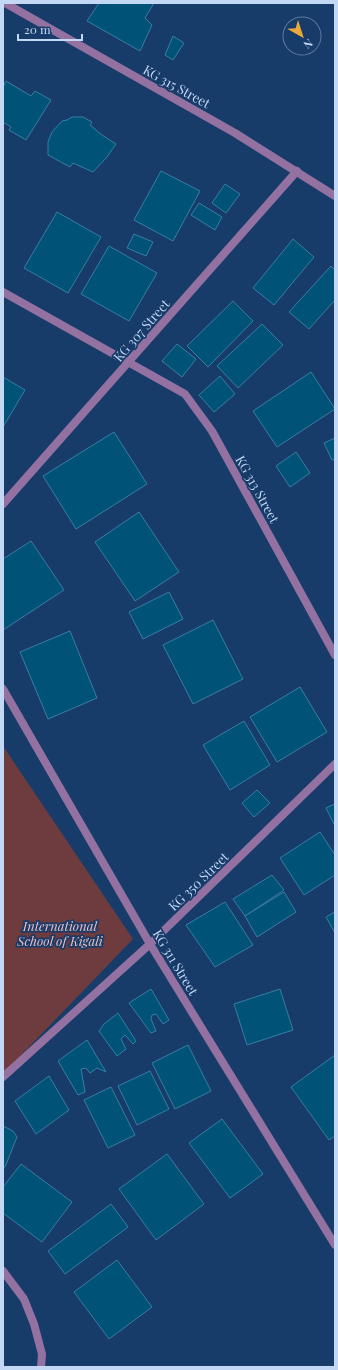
<svg xmlns="http://www.w3.org/2000/svg" width="338" height="1370" font-family="'Playfair Display',serif">
  <rect width="100%" height="100%" fill="#183c6a"/>
  <path fill="#6e3b3f" d="M3,746L133,939L3,1074Z"/>
  <g fill="#005377" stroke="#397da3">
    <path d="M99,3H154L145,18L152,25L140,51L87,21Z"/>
    <path d="M173,36L184,43L173,60L165,55Z"/>
    <path d="M6,81L31,96L35,91L51,100L26,140L9,130L11,127L3,122V87Z"/>
    <path d="M72,117H83L92,122L90,125L102,135L116,144L107,157L93,172L73,163L70,167L48,155V142L52,132L62,121L67,120Z"/>
    <path d="M161,171L200,191L173,241L134,220Z"/>
    <path d="M225,184L240,194L226,213L212,203Z"/>
    <path d="M199,203L222,217L215,230L191,215Z"/>
    <path d="M57,212L101,237L68,293L24,268Z"/>
    <path d="M134,234L153,242L146,256L127,248Z"/>
    <path d="M293,239L314,257L274,305L253,288Z"/>
    <path d="M109,246L157,273L129,321L81,294Z"/>
    <path d="M331,266L335,270V300L309,329L289,312Z"/>
    <path d="M233,301L253,321L208,367L187,346Z"/>
    <path d="M262,324L283,345L238,388L217,366Z"/>
    <path d="M177,344L196,359L182,377L162,361Z"/>
    <path d="M311,372L335,409L277,447L253,411Z"/>
    <path d="M220,376L235,394L214,412L199,395Z"/>
    <path d="M3,377L25,390L3,427Z"/>
    <path d="M114,432L147,484L76,529L43,476Z"/>
    <path d="M335,438V459L332,460L324,443Z"/>
    <path d="M296,452L310,473L290,487L276,466Z"/>
    <path d="M139,512L179,572L135,601L95,542Z"/>
    <path d="M31,541L64,590L3,630V559Z"/>
    <path d="M169,592L183,619L143,639L129,612Z"/>
    <path d="M213,620L243,679L193,704L163,645Z"/>
    <path d="M70,631L97,698L48,719L20,652Z"/>
    <path d="M300,687L327,732L277,762L250,717Z"/>
    <path d="M244,721L270,765L230,790L203,745Z"/>
    <path d="M257,790L270,803L254,817L242,803Z"/>
    <path d="M335,804V826L326,808Z"/>
    <path d="M320,832L335,855V875L304,895L280,858Z"/>
    <path d="M272,875L284,890L245,916L233,899Z"/>
    <path d="M284,892L296,912L257,937L245,916Z"/>
    <path d="M225,902L253,945L215,967L186,925Z"/>
    <path d="M335,912V933L326,917Z"/>
    <path d="M151,989L169,1020L163,1024L156,1014L152,1015L151,1019L156,1031L151,1033L129,1003Z"/>
    <path d="M280,989L293,1030L247,1045L234,1004Z"/>
    <path d="M118,1013L136,1041L133,1044L125,1035L121,1039L126,1049L117,1056L99,1031L104,1024Z"/>
    <path d="M87,1040L106,1072L97,1068L90,1073L86,1068L81,1069L85,1092L78,1095L58,1061Z"/>
    <path d="M188,1045L211,1091L175,1109L152,1063Z"/>
    <path d="M335,1055V1136L329,1140L291,1087Z"/>
    <path d="M150,1071L169,1109L137,1125L118,1086Z"/>
    <path d="M49,1076L69,1110L36,1134L15,1101Z"/>
    <path d="M111,1087L135,1135L108,1148L84,1100Z"/>
    <path d="M222,1119L263,1174L230,1198L189,1143Z"/>
    <path d="M3,1126L13,1131L17,1137L5,1167H3Z"/>
    <path d="M167,1154L204,1204L156,1240L119,1189Z"/>
    <path d="M21,1164L72,1202L42,1242L3,1213V1187Z"/>
    <path d="M111,1204L128,1227L65,1274L48,1251Z"/>
    <path d="M117,1260L152,1307L109,1339L74,1292Z"/>
  </g>
  <g fill="none" stroke-linecap="round" stroke-linejoin="round">
    <g stroke="#9371a1" stroke-width="8">
      <path d="M5,3L235,133L335,196"/>
      <path d="M3,292L185,394L212,431L335,655"/>
      <path d="M3,504L297,171"/>
      <path d="M3,689L150,944L335,1245"/>
      <path d="M3,1077L150,944L335,764"/>
      <path d="M3,1271L24,1299L34,1324L42,1354L41,1367"/>
    </g>
  </g>
  <g text-anchor="middle" dominant-baseline="central" stroke-width="3.5" stroke-linejoin="round" paint-order="stroke">
    <g font-size="13" fill="#c3d8f4" stroke="#183c6a">
      <text transform="translate(177 86) rotate(29)">KG 315 Street</text>
      <text transform="translate(141 330) rotate(-49)">KG 307 Street</text>
      <text transform="translate(258 489) rotate(61)">KG 313 Street</text>
      <text transform="translate(198 881) rotate(-44)">KG 350 Street</text>
      <text transform="translate(176 962) rotate(59)">KG 311 Street</text>
    </g>
    <g font-size="13" font-style="italic" fill="#efbcbe" stroke="#183c6a">
      <text x="60" y="925">International<tspan x="60" dy="15">School of Kigali</tspan></text>
    </g>
  </g>
  <rect width="338" height="1370" fill="none" stroke="#c3d8f4" stroke-width="8"/>
  <g transform="translate(302 36) rotate(141)"><circle r="19" fill="#183c6a" stroke="#5c7aa1"/>
  <path d="M0-3L7 15L0 10L-7 15Z" fill="#eca93a"/>
  <text y="-6" font-size="11" font-weight="bold" text-anchor="middle" fill="#c3d8f4">N</text>
  </g>
  <path d="M18 34v6h64v-6" fill="none" stroke="#c3d8f4" stroke-width="2"/>
  <text x="24" y="34" font-size="12" fill="#c3d8f4" stroke="#183c6a" stroke-width="3" paint-order="stroke">20 m</text>
</svg>
